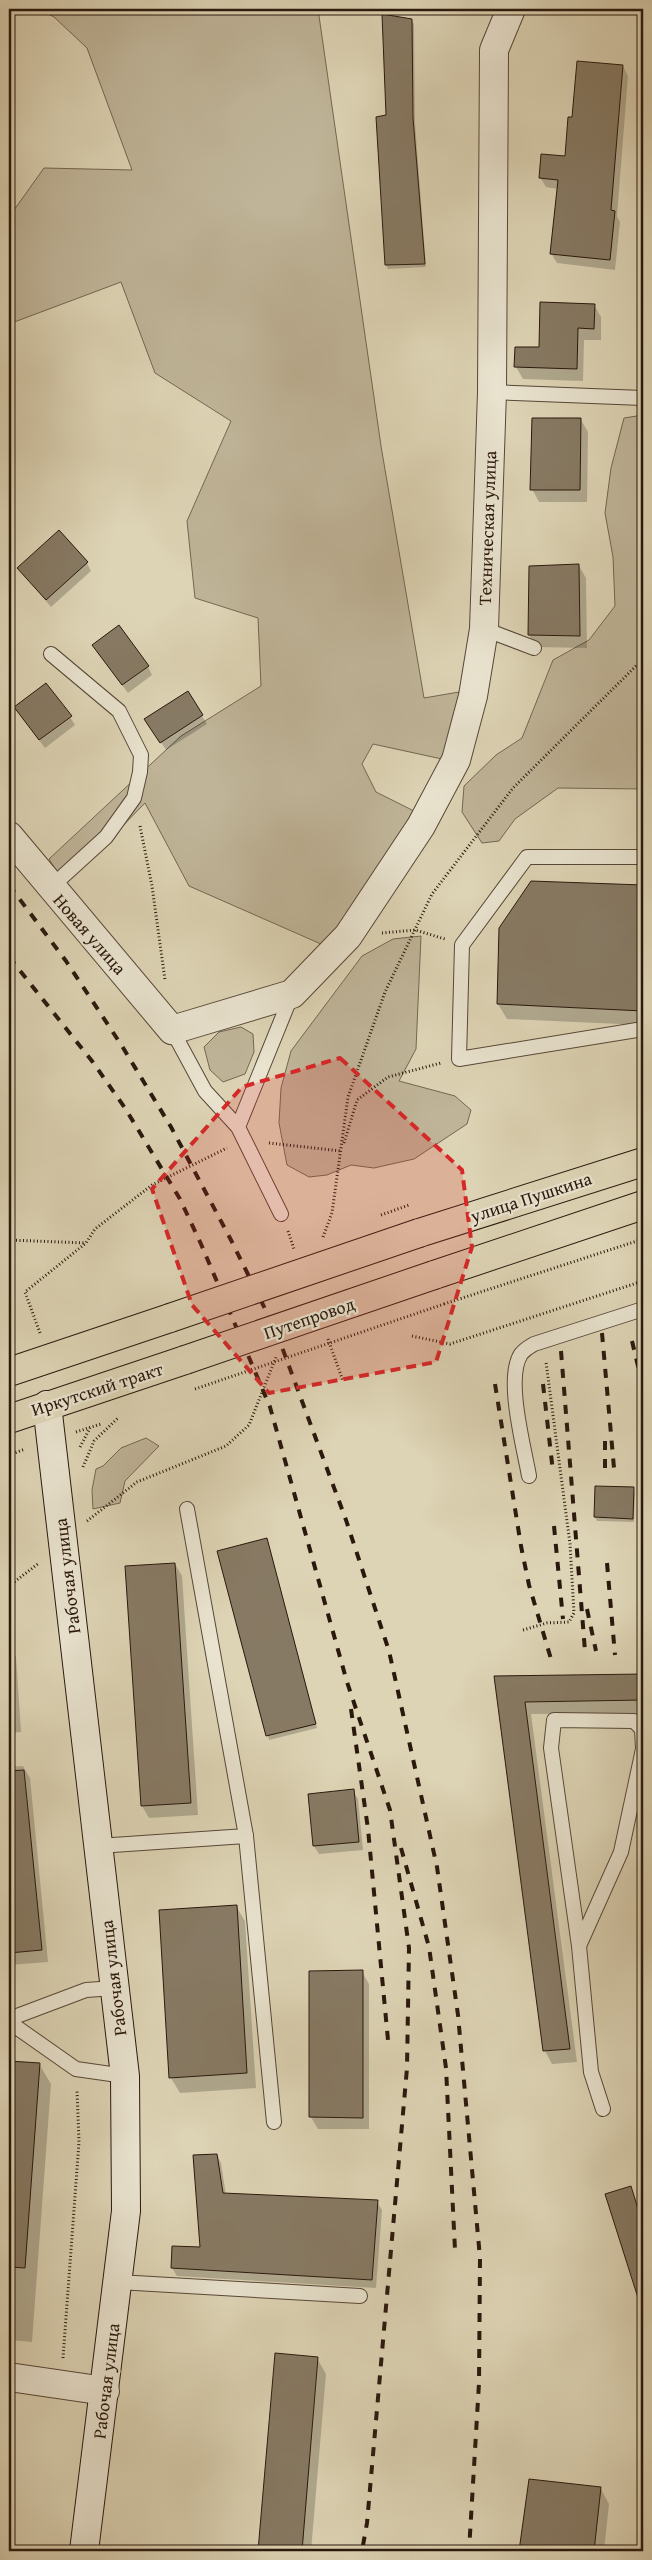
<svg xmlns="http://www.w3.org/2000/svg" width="652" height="2560" font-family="'Gentium Book Plus',serif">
  <rect width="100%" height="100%" fill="#ddd4b5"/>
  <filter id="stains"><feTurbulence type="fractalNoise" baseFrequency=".004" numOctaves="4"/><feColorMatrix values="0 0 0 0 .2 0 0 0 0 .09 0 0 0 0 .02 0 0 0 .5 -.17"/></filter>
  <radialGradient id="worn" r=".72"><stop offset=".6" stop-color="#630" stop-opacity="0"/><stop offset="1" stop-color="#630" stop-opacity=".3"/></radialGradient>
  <g fill="#bfb498" stroke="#746652">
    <path d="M39,9H318L381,446L424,698L459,692L451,761L373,744L362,764L376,792L414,811L330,948L189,886L145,803L65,885L49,859L181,736L261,686L258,618L195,598L187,521L231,421L155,373L121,282L9,324V217L44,168L132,170L87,48L54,17Z"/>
    <path d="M643,415V789L558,788L515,819L499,841L482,843L462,812L464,786L496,755L522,738L553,660L589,640L615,606L613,557L605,513L611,468L624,418Z"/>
    <path d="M421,936L416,1049L399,1081L455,1096L471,1110L467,1124L414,1159L374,1168L351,1165L327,1175L309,1177L287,1165L279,1123L281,1088L291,1051L362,956L393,939Z"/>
    <path d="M241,1027L253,1034L254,1052L245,1074L223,1082L210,1070L204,1047L219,1032Z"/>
    <path d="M146,1438L159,1446L125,1481L120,1503L93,1509L92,1490L96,1469L103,1466L121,1448Z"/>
  </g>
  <g fill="#0003">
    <path d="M411,20L414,24L415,123L426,267L388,269L386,265L387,116Z"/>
    <path d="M623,66L628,76L617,216L620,222L615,270L557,263L551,253L558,189L546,187L540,177L566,157L573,118Z"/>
    <path d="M594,305L601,317V340H584L583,381L523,379L516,367V348H540Z"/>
    <path d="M581,420L588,432L587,502H539L532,489Z"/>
    <path d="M87,563L91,571L51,607L19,569Z"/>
    <path d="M579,566L586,578L587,648L536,647L529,635Z"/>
    <path d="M98,653L148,667L152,675L128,693Z"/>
    <path d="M188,693L207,724L166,750L151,727Z"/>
    <path d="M15,708L70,717L75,725L45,748Z"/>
    <path d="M532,883L643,887V1025L507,1019L498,1004Z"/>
    <path d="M633,1489L635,1492L634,1522L597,1521L595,1517Z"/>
    <path d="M267,1539L317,1728L269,1740L219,1552Z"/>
    <path d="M175,1564L182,1576L198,1815L149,1818L142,1806L126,1567Z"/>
    <path d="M9,1649H11L16,1657L21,1732L9,1733Z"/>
    <path d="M643,1676V1713L531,1714L577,2062L552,2064L545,2051L495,1677Z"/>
    <path d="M23,1766L30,1778L48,1962L9,1965V1767Z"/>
    <path d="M353,1791L358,1799L363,1850L319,1854L314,1846Z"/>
    <path d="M236,1906L245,1921L256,2088L180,2093L171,2078Z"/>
    <path d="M362,1972L369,1984V2129H318L311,2117Z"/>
    <path d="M9,2062L39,2064L51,2084L32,2342L9,2340Z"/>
    <path d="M217,2155L221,2163L226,2195L377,2202L382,2210L376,2288L177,2276L172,2268L202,2248Z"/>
    <path d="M631,2188L643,2225V2310L606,2195Z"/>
    <path d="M276,2354L317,2358L326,2374L311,2551H259Z"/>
    <path d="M530,2480L601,2489L609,2504L604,2551H520Z"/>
  </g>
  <g fill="#877a64" stroke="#2a180d">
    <path d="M382,14L412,19L413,118L425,264L385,265L376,117L386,115Z"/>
    <path d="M577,61L623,65L611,210L615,211L610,260L550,254L558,180L539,178L541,154L565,156L568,117H572Z"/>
    <path d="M540,302L595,304L594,329L578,328L577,369L514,367L515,347H539Z"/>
    <path d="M532,418H581L580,490H530Z"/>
    <path d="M59,530L88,562L46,600L17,568Z"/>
    <path d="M579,564L580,636L528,635L529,566Z"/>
    <path d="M119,625L149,666L122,685L92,645Z"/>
    <path d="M46,683L72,716L39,740L14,707Z"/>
    <path d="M188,691L203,715L160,743L144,719Z"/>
    <path d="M531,881L643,885V1011L497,1004L499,928Z"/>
    <path d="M595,1486L634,1487L633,1519L594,1517Z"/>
    <path d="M267,1538L316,1724L266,1736L217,1551Z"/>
    <path d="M175,1563L191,1803L141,1806L125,1566Z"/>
    <path d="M643,1674V1700L525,1702L570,2049L543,2051L494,1676Z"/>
    <path d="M24,1770L42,1950L9,1953V1771Z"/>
    <path d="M354,1789L359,1842L313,1846L308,1794Z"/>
    <path d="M237,1905L247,2073L169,2078L159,1910Z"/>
    <path d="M363,1970V2118L309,2117V1971Z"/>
    <path d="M9,2061L40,2063L25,2268L9,2267Z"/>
    <path d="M217,2154L223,2193L378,2200L372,2280L171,2268L172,2246L200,2247L193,2155Z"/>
    <path d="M631,2186L643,2225V2300L639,2301L605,2194Z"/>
    <path d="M275,2353L318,2357L302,2551H258Z"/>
    <path d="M529,2479L601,2487L594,2551H519Z"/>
  </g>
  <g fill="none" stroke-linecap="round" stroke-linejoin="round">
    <defs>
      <g id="lane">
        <path d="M492,392L643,398"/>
        <path d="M484,629L534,648"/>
        <path d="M643,857H527L462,945L459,1059L643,1029"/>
        <path d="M50,888L106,837L134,798L140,772L141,755L119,711L51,654"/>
        <path d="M172,1030L205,1091L238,1127L281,1214"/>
        <path d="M238,1127L292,994"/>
        <path d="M529,1476C524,1447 505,1378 521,1354C525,1349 529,1347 534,1344L643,1309"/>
        <path d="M246,1836L274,2122"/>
        <path d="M98,1846L246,1836L187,1509"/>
        <path d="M579,1946L621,1852L643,1749L642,1729L634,1721L554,1720L551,1748L579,1946L591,2072L603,2109"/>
        <path d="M9,2019L86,1990L115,1988"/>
        <path d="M9,2022L76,2069L125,2076"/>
        <path d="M118,2282L360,2296"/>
      </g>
      <g id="street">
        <path d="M9,836L172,1030L292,994L348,936L421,826L456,760L473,696L484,629L492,392L494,50L511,9"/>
        <path d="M9,2377L105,2391"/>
      </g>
      <path id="secondary" d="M47,1405L125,2076L126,2211L84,2551"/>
      <g id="primary">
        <path d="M419,1233L643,1162"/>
        <path d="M434,1275L643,1205"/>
        <path d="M9,1372L170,1318"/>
        <path d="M9,1419L185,1360"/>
      </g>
    </defs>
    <use href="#lane" stroke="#574737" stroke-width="16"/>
    <use href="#street" stroke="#574737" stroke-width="30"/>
    <use href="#secondary" stroke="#2a180d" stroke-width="30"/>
    <use href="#primary" stroke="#2a180d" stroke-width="30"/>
    <g stroke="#2a180d" stroke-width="3" stroke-dasharray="1 2.5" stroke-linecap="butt">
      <path d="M140,826L152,886L165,980"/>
      <path d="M382,933L415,930L445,939"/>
      <path d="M269,1143L341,1151"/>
      <path d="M344,1143L357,1100L388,1077L441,1063"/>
      <path d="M288,1231L294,1249"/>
      <path d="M323,1237L332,1213L348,1097L385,992L432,894L513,788L643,659"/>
      <path d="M9,1240L86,1243"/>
      <path d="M444,1304L643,1239"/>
      <path d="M40,1333L25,1292L86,1243L95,1229L152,1185L227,1148"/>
      <path d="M412,1336L450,1344L643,1281"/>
      <path d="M328,1339L343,1381"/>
      <path d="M76,1432L101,1424"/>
      <path d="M80,1447L90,1428"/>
      <path d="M9,1455L25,1449"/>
      <path d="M83,1467L94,1441L118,1418"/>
      <path d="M87,1521L137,1482L226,1446L249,1425L276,1357"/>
      <path d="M9,1586L39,1563"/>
      <path d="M523,1630L547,1623L569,1622L574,1613L570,1544L546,1362"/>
      <path d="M63,2358L79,2142L77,2090"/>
    </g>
    <use href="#lane" stroke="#e9e3cf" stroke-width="14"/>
    <use href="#street" stroke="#e9e3cf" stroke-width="28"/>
    <use href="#secondary" stroke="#e9e3cf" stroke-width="28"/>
    <use href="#primary" stroke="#ddd4b5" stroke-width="28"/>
    <g stroke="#2a180d" stroke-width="4" stroke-dasharray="9 9" stroke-linecap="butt">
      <path d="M9,885L66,961L122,1046L171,1127L231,1240L276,1331L346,1520L389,1651L437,1867L458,2015L480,2258L479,2383L469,2551"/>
      <path d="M9,957L92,1061L125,1108L180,1199L201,1244L270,1407L347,1682L390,1810L409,1948L407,2068L367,2523L362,2551"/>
      <path d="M602,1333L614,1468"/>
      <path d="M632,1341L643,1387"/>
      <path d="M561,1351L585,1651"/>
      <path d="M495,1384L521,1546L529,1585L551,1659"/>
      <path d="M543,1384L553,1472"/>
      <path d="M605,1468V1435"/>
      <path d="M554,1526L563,1619"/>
      <path d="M607,1563L615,1655"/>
      <path d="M587,1609L596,1651"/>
      <path d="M351,1709L368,1829L388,2040"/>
      <path d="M401,1848L429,1947L446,2068L455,2250"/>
    </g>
    <defs>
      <g id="primary-bridge">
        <path d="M170,1318L419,1233"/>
        <path d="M185,1360L434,1275"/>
      </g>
    </defs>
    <use href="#primary-bridge" stroke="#2a180d" stroke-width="30" stroke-linecap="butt"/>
    <g stroke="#2a180d" stroke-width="3" stroke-dasharray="1 2.5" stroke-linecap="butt">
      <path d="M381,1215L409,1205"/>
      <path d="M195,1389L444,1304"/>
    </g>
    <use href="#primary-bridge" stroke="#ddd4b5" stroke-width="28"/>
  </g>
  <path fill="#d62828" fill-opacity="0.2" stroke="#d62828" stroke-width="4" stroke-dasharray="10 6" stroke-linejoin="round" d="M340,1058L462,1170L472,1247L436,1362L269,1393L192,1305L152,1189L242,1087Z"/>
  <g text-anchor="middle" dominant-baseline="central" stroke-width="4.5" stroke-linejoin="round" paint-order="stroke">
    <g font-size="18" fill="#2a180d" stroke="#e9e3cf">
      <text transform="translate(487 528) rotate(-88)">Техническая улица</text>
      <text transform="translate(90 934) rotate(49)">Новая улица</text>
      <text transform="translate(531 1197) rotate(-18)">улица Пушкина</text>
      <text transform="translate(309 1318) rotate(-19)">Путепровод</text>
      <text transform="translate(97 1389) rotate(-18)">Иркутский тракт</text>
      <text transform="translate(67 1576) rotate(-97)">Рабочая улица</text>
      <text transform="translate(113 1978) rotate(-97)">Рабочая улица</text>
      <text transform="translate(106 2381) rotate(-83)">Рабочая улица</text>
    </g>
  </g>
  <rect width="652" height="2560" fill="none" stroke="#ddd4b5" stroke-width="30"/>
  <rect x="10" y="10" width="632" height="2540" fill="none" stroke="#2a180d" stroke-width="2.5"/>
  <rect x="15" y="15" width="622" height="2530" fill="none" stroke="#2a180d"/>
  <rect width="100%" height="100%" filter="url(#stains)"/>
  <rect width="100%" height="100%" fill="url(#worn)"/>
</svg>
